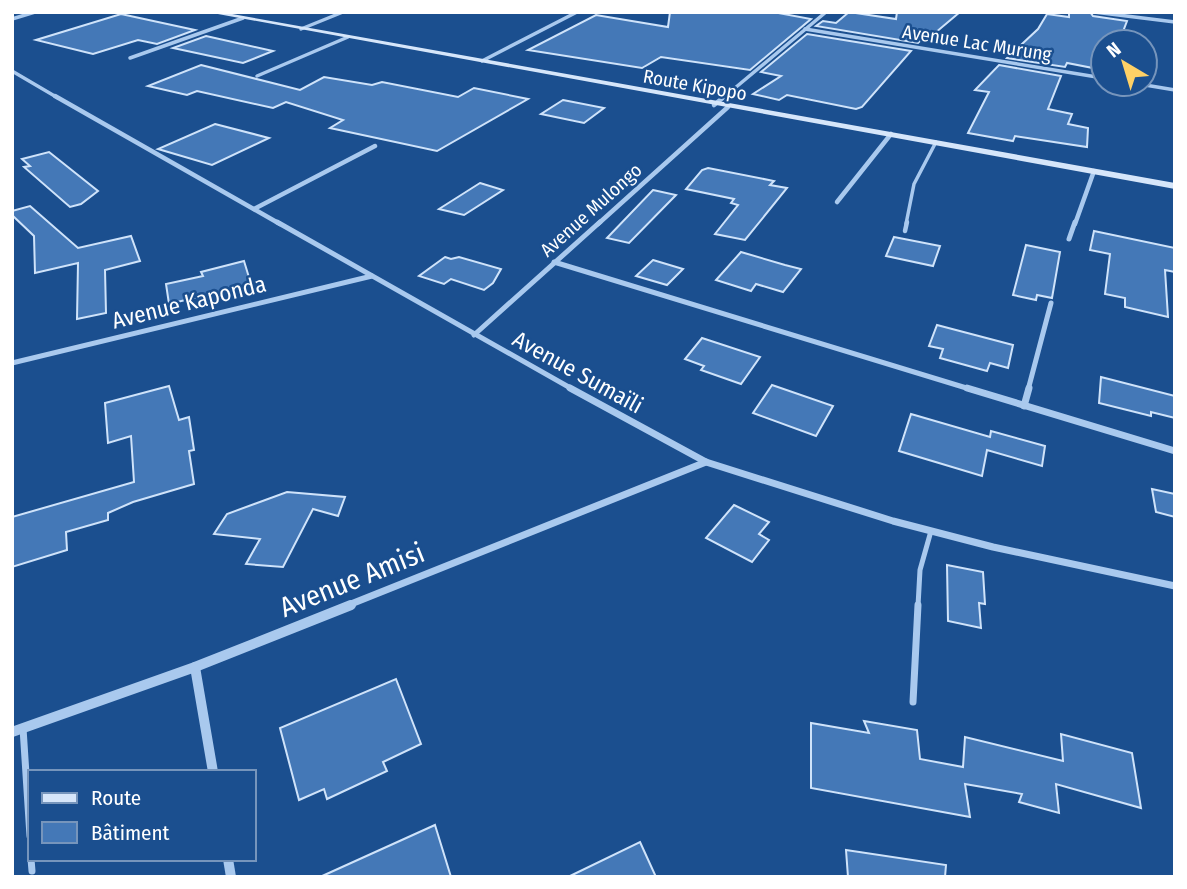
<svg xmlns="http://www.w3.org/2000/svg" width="1187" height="889" font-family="'Fira Sans Condensed',sans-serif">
  <rect width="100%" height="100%" fill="#1b4f8f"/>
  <g fill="#4478b7" stroke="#cfe3fa" stroke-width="2">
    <path d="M670,12H773L811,19L750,70L661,57L642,68L528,50L596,15L668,27Z"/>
    <path d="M849,12L896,19L897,12H960L935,33L929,32L918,43L816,26L823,21L836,23Z"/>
    <path d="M1069,12H1090L1093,16L1127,21L1119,42H1103V70L1067,63L1065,67L1007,58L1038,29L1047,14L1069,17Z"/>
    <path d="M121,14L195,30L157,44L138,40L93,54L36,40Z"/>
    <path d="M807,34L911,51L862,107L856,109L787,95L779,100L753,94L781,76L761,72Z"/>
    <path d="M206,36L273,51L243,63L173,48Z"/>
    <path d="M201,65L300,90L324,77L372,85L382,82L458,97L474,88L528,99L437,151L330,128L343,120L286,102L273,108L197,91L187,95L148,86Z"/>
    <path d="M999,65L1061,76L1048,109L1072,114L1068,124L1088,128L1087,147L1015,136L1013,141L968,133L989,92L975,90Z"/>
    <path d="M563,100L604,108L584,123L541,114Z"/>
    <path d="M215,124L269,138L212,165L158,149Z"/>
    <path d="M49,152L98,191L81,204L70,207L24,167L30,166L22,159Z"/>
    <path d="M708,168L774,181L770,185L787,188L745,240L715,234L738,205L731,203L734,199L686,189L702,170Z"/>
    <path d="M480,183L503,190L464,215L439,209Z"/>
    <path d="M653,190L676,195L629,243L607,238Z"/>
    <path d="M30,206L78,248L131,236L140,261L105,270L106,313L77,319L78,263L35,273L34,236L12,215V211Z"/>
    <path d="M1094,231L1175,248V272L1165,270L1168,317L1125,307V298L1105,294L1110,254L1090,250Z"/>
    <path d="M894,237L940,246L933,266L886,256Z"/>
    <path d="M1026,245L1060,252L1052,298L1037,295L1036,300L1013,295Z"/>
    <path d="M741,252L785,265L801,269L783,292L756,284L751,291L716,280Z"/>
    <path d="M445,257L451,259L459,257L501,269L493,283L484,290L451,279L444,284L419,276Z"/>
    <path d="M653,260L683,269L667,285L636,276Z"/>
    <path d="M244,261L251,284L169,304L166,284L203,276L201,272Z"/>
    <path d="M937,325L1013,345L1008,368L990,363L987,371L940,358L943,349L929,346Z"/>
    <path d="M702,338L760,357L741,384L701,370L704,366L685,359Z"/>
    <path d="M1101,377L1175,396V418L1151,412V416L1099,403Z"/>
    <path d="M772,385L833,406L816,436L753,413Z"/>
    <path d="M169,386L179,420L189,417L194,450L189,451L194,484L133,502L108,513V520L66,532L67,550L12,567V517L134,482L131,436L108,443L105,403Z"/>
    <path d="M911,414L990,437L991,431L1045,446L1042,466L987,450L982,476L899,451Z"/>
    <path d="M1152,489L1175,494V517L1156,512Z"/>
    <path d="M287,492L345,497L338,516L313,509L283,567L246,564L260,539L214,534L227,514Z"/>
    <path d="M734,505L769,522L759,534L769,540L752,562L706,538Z"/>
    <path d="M947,565L983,572L985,604L979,603L981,628L948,621Z"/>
    <path d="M396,679L421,744L383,762L387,771L327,799L324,789L299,800L280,728Z"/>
    <path d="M864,721L917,730L920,759L963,767L965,737L1063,761L1061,734L1132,753L1141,808L1056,784L1059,813L1019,802L1022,794L965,784L970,817L811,788V723L869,733Z"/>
    <path d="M435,825L451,877H320Z"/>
    <path d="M640,842L656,877H568Z"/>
    <path d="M846,850L946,865L945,877H848Z"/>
  </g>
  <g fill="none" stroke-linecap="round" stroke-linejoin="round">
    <path stroke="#a9c9ee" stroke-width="3.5" d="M906,224L914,184L936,142"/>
    <path stroke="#a9c9ee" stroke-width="4.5" d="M905,231L907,222"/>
    <path stroke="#a9c9ee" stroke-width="5" d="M918,606L920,570L931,531"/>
    <g stroke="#a9c9ee" stroke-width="7">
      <path d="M913,702L918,605"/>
      <path d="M23,728L30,836"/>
      <path d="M31,859L32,871"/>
    </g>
    <g stroke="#a9c9ee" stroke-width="3.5">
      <path d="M1094,12L1175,22"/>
      <path d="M12,19L35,12"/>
      <path d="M301,29L343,12"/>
      <path d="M805,29L1103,78"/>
      <path d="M130,58L243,18"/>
      <path d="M482,61L577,12"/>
      <path d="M12,71L58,98"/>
      <path d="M257,76L348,37"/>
      <path d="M1139,84L1175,90"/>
      <path d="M723,98L826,12"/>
    </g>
    <g stroke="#a9c9ee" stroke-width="4.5">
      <path d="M55,96L280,224"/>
      <path d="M714,105L725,96"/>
      <path d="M837,202L891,134"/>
      <path d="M254,209L375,146"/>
      <path d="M598,224L728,107"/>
      <path d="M1075,224L1094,171"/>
    </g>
    <g stroke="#a9c9ee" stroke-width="5">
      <path d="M277,222L574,390"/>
      <path d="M1069,239L1075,222"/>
      <path d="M554,262L973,390"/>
      <path d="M474,335L600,222"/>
      <path d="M12,363L372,276"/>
      <path d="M1028,390L1051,303"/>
    </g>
    <g stroke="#a9c9ee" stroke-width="7">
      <path d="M570,388L706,462L893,521L993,547L1175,586"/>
      <path d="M967,388L1175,451"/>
      <path d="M1024,406L1029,388"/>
      <path d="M346,606L706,462"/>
    </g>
    <g stroke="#a9c9ee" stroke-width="10">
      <path d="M195,667L213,772"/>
      <path d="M12,732L195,667L351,605"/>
      <path d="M228,859L231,877"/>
    </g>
    <path fill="#d6e6fa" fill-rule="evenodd" d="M207,12H221L1175,183V189Z"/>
  </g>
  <g text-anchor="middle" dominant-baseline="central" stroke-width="5" stroke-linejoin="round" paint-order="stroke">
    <g font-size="19" fill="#fff" stroke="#1b4f8f">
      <text transform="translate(977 43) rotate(9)">Avenue Lac Murung</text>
      <text transform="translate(695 85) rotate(10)">Route Kipopo</text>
      <text transform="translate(591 210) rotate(-42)">Avenue Mulongo</text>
    </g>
    <g font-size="23" fill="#fff" stroke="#1b4f8f">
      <text transform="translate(189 302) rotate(-14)">Avenue Kaponda</text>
      <text transform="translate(578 372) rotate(29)">Avenue Sumaïli</text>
    </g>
    <g font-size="28" fill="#fff" stroke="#1b4f8f">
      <text transform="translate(352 580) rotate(-22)">Avenue Amisi</text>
    </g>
  </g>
  <rect width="1187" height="889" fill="none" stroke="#ffffff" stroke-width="28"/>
  <rect x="28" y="770" width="228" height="91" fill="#1b4f8f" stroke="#7695bc" stroke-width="2"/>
  <rect x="42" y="793" width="35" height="10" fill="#d6e6fa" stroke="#7695bc" stroke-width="2"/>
  <text x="91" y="805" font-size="21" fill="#ffffff">Route</text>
  <rect x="42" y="822" width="35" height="21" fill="#4478b7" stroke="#7695bc" stroke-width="2"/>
  <text x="91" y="840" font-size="21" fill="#ffffff">Bâtiment</text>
  <g transform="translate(1124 63) rotate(322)"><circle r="33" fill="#1b4f8f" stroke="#7695bc" stroke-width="2"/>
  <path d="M0-5L12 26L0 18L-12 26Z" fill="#ffd166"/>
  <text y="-10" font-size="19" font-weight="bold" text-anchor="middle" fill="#ffffff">N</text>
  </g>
</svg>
